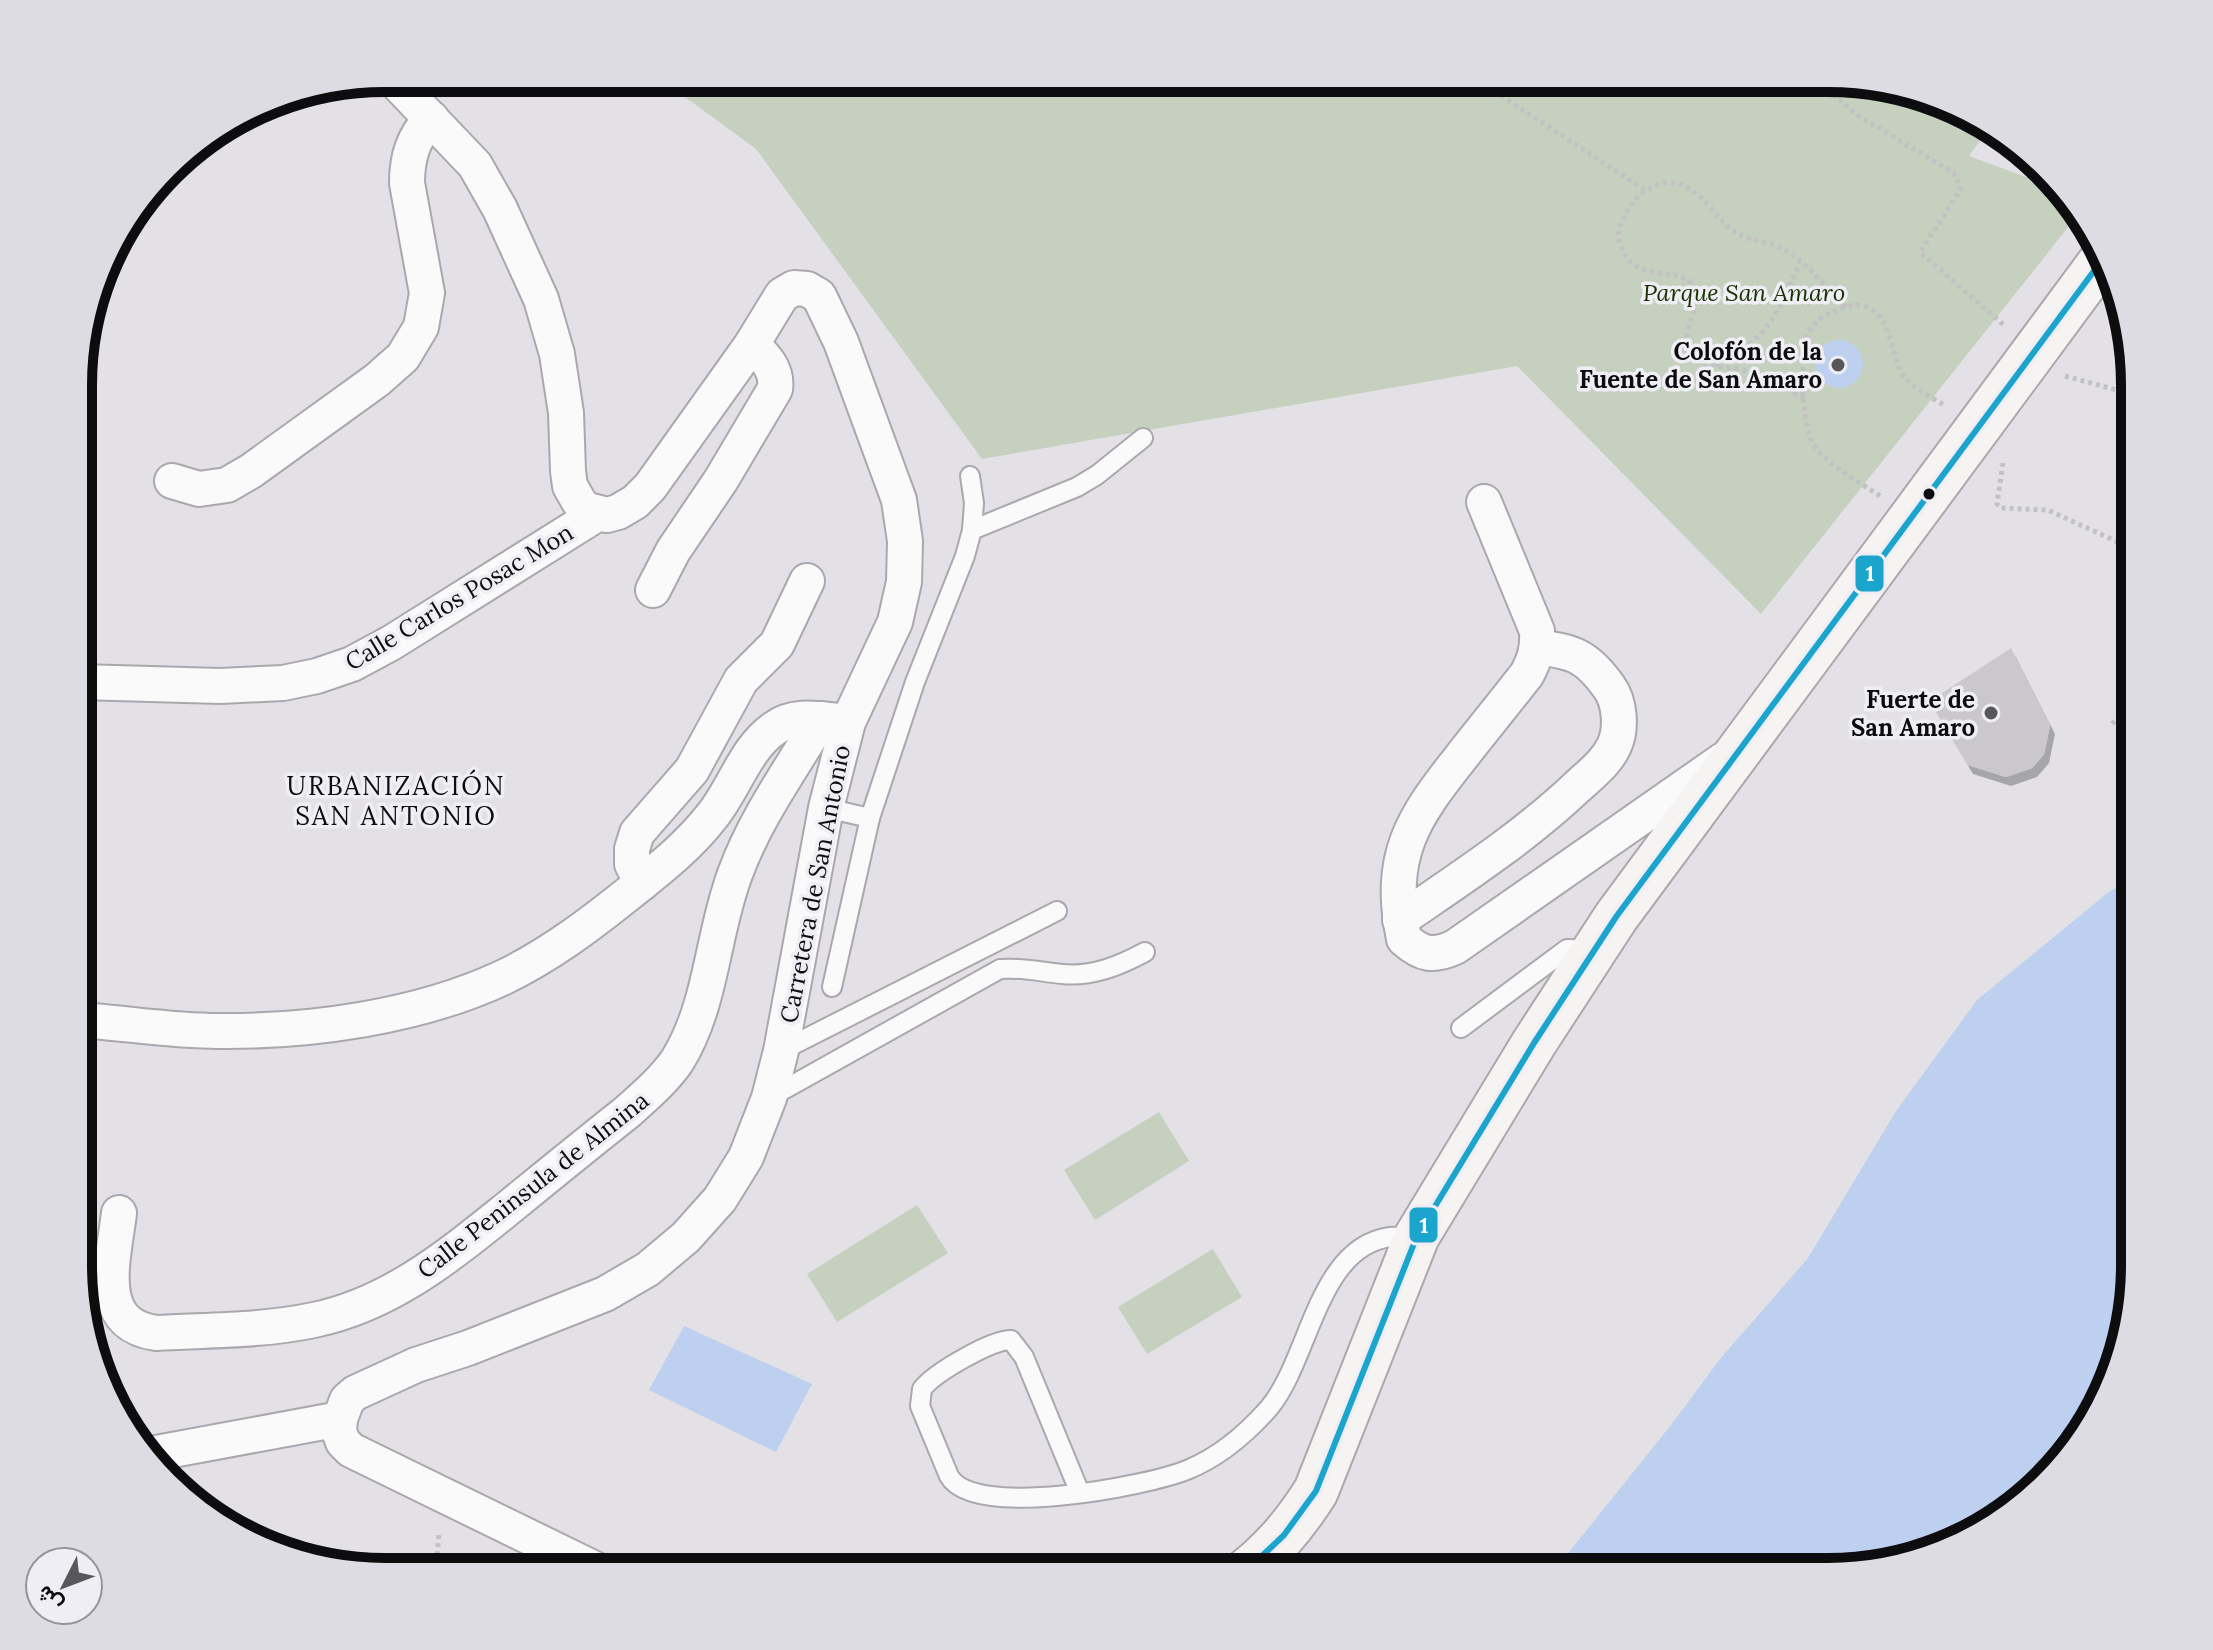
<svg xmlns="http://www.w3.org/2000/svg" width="2213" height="1650" font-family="Lora,Vazirmatn,serif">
  <defs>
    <filter id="shadow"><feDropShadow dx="5" dy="9" stdDeviation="0" flood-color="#0004"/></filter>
  </defs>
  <rect width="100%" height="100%" fill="#e3e1e6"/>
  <g fill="#c6d0bf">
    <path d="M659,78L1847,79L1945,101L1989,129L1969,156L2056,188L2077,216L1761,614L1517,366L982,459L756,149Z"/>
    <path d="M1159,1112L1189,1161L1095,1220L1064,1170Z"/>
    <path d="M917,1205L948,1253L837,1322L807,1274Z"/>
    <path d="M1213,1249L1242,1297L1147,1354L1118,1307Z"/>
  </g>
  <g fill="#bdd0f0">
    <circle cx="1839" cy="364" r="24"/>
    <path d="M2135,878L2134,1285L2111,1383L2059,1467L1963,1541L1828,1572H1553L1671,1425L1720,1359L1808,1258L1896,1111L1977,1000L2110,891Z"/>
    <path d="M684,1326L812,1384L776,1452L649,1390Z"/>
  </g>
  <path fill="#cac8cb" filter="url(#shadow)" d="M2011,648L2050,725L2044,754L2032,768L2006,777L1968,765L1930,701Z"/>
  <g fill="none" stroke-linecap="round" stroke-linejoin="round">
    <defs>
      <g id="lane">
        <path d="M972,530L1077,487L1097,475L1143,438"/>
        <path d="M826,808L870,818"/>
        <path d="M832,987L870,818L915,682L965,556L972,530L974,503L970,476"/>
        <path d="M1461,1028L1567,949L1592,950"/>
        <path d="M781,1051L1057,911"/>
        <path d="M769,1098L1000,969C1022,967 1040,972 1062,974C1092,977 1119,966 1145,952"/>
        <path d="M1080,1493L1024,1357L1011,1340C991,1340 934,1373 922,1389L920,1406L949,1476C973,1520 1147,1486 1187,1470C1219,1457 1247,1433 1269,1408C1310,1359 1317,1247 1390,1237C1398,1236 1407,1237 1414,1236"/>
      </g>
      <g id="street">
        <path d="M392,78L475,165L500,209L541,299L557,354L566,413L568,471L570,486L578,500L584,509L607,515L618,512L635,502L650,487L752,344L782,295L794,288L807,289L819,296L841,342L899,500L905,541L904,582L895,622L848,722L826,808L781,1051L769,1098L746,1157L720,1199L686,1237L648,1269L605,1294L468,1348L416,1365L355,1393L347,1400L340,1419L339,1431L343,1442L351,1450L599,1571"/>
        <path d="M172,481L199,489L227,485L251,471L377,380L403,357L421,327L427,293L407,183C407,157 413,138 431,118"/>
        <path d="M1484,502L1537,631C1538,648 1535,659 1527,674C1506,701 1484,728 1462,756C1412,819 1387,855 1404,939C1422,955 1433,957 1455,947L1723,760"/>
        <path d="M653,590L673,551L721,480L775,389C778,370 765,357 752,344"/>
        <path d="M80,682L220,686L283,683L317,676L352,664L391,643L597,514"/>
        <path d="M642,883L632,864V849L637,833L692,770L741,680L777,644L807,581"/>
        <path d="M1400,920C1461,878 1523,838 1577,787C1591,774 1606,763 1614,746C1622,729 1620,702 1609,687C1587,656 1574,652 1538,647"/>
        <path d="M79,1020C125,1023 172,1031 218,1031C310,1032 418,1017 502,978C548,956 588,926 628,894C658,870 688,847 712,816C734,789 746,747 775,728C794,714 818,719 840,721"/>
        <path d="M119,1213C114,1258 93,1324 156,1333C208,1330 262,1331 314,1320C392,1304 451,1254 512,1205C550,1174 588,1143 626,1113C644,1097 663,1081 677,1061C712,1005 712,935 735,874C755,819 791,769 821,719"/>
        <path d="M151,1454L340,1419"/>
      </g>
      <path id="secondary" d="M1245,1572C1275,1549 1296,1523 1316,1491L1417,1236L1534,1043L1616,917L2105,256"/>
    </defs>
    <use href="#lane" stroke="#aaa8ac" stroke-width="22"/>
    <use href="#street" stroke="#aaa8ac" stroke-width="38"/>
    <use href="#secondary" stroke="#aaa8ac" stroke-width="48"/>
    <g stroke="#c2c1c3" stroke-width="5" stroke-dasharray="4 4" stroke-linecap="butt">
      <path d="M1474,78L1645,190"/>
      <path d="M1814,79L1860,117L1954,173L1961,189L1920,252L2005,326"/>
      <path d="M1715,365C1769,339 1777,314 1800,262"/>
      <path d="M2065,376L2135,395"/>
      <path d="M1804,398C1783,388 1762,373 1738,369C1725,366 1701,369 1691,358C1674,336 1704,310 1694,287C1684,264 1633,287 1620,244C1615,230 1624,217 1631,205C1637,197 1645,190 1654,186C1691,171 1708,210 1732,230C1748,242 1767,240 1783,249C1807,262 1827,288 1846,307"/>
      <path d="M2003,463L1997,504L2000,508L2048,510L2135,550"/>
      <path d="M1880,496C1860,482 1819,461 1810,438C1802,417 1798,349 1810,330C1817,319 1828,313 1840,309C1849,305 1859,303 1869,308C1891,319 1891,353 1901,372C1908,387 1930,396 1944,405"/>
      <path d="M2112,724L2135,699"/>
      <path d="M436,1571L439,1532"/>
    </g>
    <use href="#lane" stroke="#fbfafb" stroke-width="18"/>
    <use href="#street" stroke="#fbfafb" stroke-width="34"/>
    <use href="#secondary" stroke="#f6f3f3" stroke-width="44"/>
    <defs>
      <path id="bus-1" d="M1245,1572L1284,1535L1316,1491L1417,1236L1534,1043L1616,917L2105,256"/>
    </defs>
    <use href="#bus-1" stroke="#efeef4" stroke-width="12"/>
    <use href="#bus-1" stroke="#1ba4cc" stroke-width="6"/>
  </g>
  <g fill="#58575a" stroke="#efeef4" stroke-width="3">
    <circle cx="1838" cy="365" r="8"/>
    <circle cx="1991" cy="713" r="8"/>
  </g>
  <circle fill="#0d0c0e" stroke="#efeef4" stroke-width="3" cx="1929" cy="494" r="7"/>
  <g text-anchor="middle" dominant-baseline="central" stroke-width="7" stroke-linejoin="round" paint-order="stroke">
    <g font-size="24" font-style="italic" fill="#1b3100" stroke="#efeef4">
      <text x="1744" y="292">Parque San Amaro</text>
    </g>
    <g font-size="24" font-weight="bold" fill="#0d0c0e" stroke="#efeef4" text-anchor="end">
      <text x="1822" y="351">Colofón de la<tspan x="1822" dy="28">Fuente de San Amaro</tspan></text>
      <text x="1975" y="699">Fuerte de<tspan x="1975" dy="28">San Amaro</tspan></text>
    </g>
    <g font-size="24" fill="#0d0c0e" stroke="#efeef4">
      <text transform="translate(459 597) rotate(-31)">Calle Carlos Posac Mon</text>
      <text transform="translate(815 884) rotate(-79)">Carretera de San Antonio</text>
      <text transform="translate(533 1185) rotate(-38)">Calle Peninsula de Almina</text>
    </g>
    <g font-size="26" letter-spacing="2" fill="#0d0c0e" stroke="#efeef4">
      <text x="396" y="785">URBANIZACIÓN<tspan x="396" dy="30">SAN ANTONIO</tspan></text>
    </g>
  </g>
  <path d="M0 0H2213V1650H0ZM385 92H1828A293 293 0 0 1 2121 385V1265A293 293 0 0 1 1828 1558H385A293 293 0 0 1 92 1265V385A293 293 0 0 1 385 92Z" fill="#dddce2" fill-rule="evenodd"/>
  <path fill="none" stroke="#0d0c0e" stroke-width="10" d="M385 92H1828A293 293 0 0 1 2121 385V1265A293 293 0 0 1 1828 1558H385A293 293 0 0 1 92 1265V385A293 293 0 0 1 385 92Z"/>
  <g stroke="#efeef4" stroke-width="3">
    <rect x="1854" y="554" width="31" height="39" rx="8" fill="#1ba4cc"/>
    <rect x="1408" y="1206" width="31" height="38" rx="8" fill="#1ba4cc"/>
  </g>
  <g font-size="22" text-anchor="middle" font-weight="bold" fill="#fff">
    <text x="1870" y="581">1</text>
    <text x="1424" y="1233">1</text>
  </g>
  <g transform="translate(64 1586) rotate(228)"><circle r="38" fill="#efeef4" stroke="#959498" stroke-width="2"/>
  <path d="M0-6L14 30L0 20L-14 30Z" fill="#58575a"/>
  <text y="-12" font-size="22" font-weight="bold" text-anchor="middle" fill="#0d0c0e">ش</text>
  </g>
</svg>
